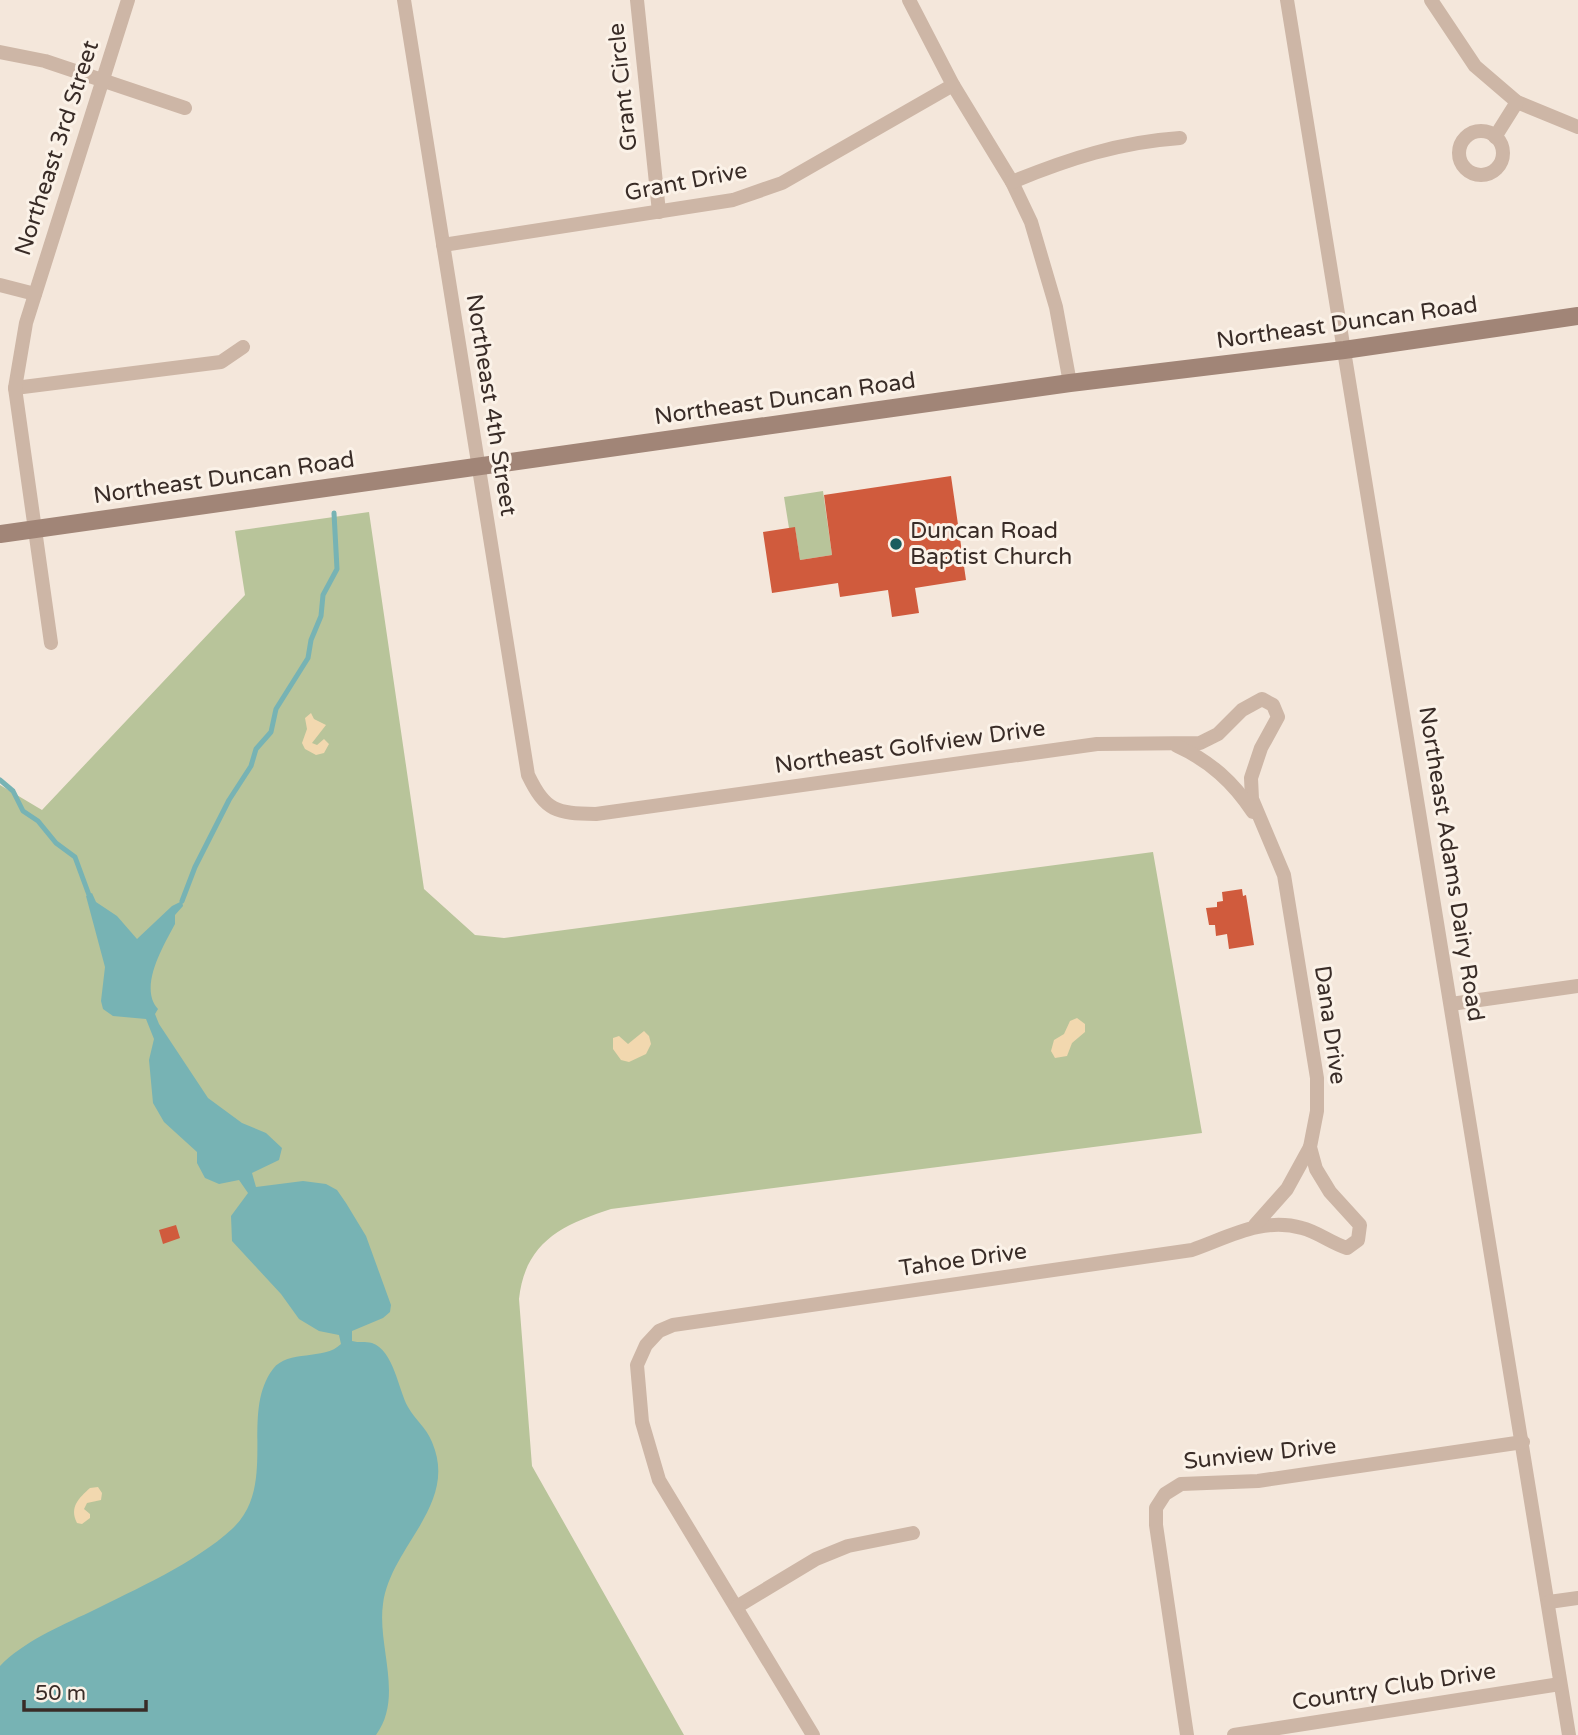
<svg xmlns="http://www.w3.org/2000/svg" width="1578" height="1735" font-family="'Varela Round',sans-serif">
  <rect width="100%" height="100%" fill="#f4e7db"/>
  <g fill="#b8c49a">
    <path d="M823,491L832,555L800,560L795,528H789L784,497Z"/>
    <path d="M369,512L424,889L475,935L504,938L1153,852L1202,1133L611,1209C561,1225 525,1243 519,1299L532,1466L684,1735H0V785L42,810L245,595L235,531Z"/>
  </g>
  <g fill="#f2d8af">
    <path d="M311,713L314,719L326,725L312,743L317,745L324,739L329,744L324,753L316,755L305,749L302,743L307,729L305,718Z"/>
    <path d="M1077,1018L1085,1024V1032L1072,1043L1067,1056L1055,1058L1051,1051L1054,1040L1064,1034L1070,1021Z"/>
    <path d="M644,1031L649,1036L651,1044L646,1054L629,1062L621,1060L613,1049V1038L619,1036L628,1044Z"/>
    <path d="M98,1487L102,1493L101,1500L87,1503L84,1509L90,1514V1518L82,1524L77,1523C69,1507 79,1498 90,1488Z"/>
  </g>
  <path fill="#77b3b4" d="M92,893L96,902L117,916L137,939L172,906L182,901L183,906L175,915V924C164,945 138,987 158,1009L155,1014L159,1024L208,1098L242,1123L266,1133L282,1148L279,1160L252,1173L256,1187L303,1181L326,1184L337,1190L346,1203L366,1236L391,1305L390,1312L383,1318L352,1331V1341C359,1343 365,1341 372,1343C394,1351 398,1389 408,1407C415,1420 426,1427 432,1442C459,1505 391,1545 383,1604C377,1646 404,1697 376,1735H0V1666C23,1642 60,1626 90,1612C136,1589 195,1563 232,1529C279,1485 239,1414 273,1369C288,1349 324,1361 341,1344L339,1335L319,1331L299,1319L281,1294L232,1241L231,1216L248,1193L239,1180L219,1184L205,1178L197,1163V1152L164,1122L153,1103L149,1060L154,1039L146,1019L113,1016L103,1009L101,1001L105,967L86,896Z"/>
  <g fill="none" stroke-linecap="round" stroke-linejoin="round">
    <g stroke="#77b3b4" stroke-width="5">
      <path d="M0,780L13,791L23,811L38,821L56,843L75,857L89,895"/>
      <path d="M182,901L195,867L229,800L251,766L256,749L271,732L276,709L308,658L311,640L321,616L323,595L337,569L334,513"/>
    </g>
  </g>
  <g fill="#d05b3d">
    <path d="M951,476L966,580L915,588L919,613L892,617L888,590L840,597L838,583L772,593L763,532L795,527L800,560L832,555L824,495Z"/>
    <path d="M1242,889L1243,896L1246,895L1254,945L1229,949L1227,934L1216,936L1215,925H1209L1206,908L1217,907V902L1223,901L1222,892Z"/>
    <path d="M176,1225L180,1238L163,1244L159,1230Z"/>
  </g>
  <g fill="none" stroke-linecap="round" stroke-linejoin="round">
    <g stroke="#cdb6a6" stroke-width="14">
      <path d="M404,0L528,775C546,812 556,813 596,814L1097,744L1200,743L1218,734L1242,710L1262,699L1273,705L1278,717L1261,748L1251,778L1252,799L1284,875L1317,1078V1111L1310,1147L1316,1169L1330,1192L1360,1225L1358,1240L1347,1248C1331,1243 1318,1232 1302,1228C1262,1217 1229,1237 1192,1250L673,1325L659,1331L646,1345L637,1365L642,1422L659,1480L813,1735"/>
      <path d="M637,0L659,212"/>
      <path d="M909,0L953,85L1012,182L1031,222L1056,307L1070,383"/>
      <path d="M1287,0L1569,1735"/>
      <path d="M1431,0L1475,66L1517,102L1578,127"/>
      <path d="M0,52L45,61L185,108"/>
      <circle cx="1481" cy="153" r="22"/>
      <path d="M1495,137L1517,102"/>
      <path d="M1012,182C1068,159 1120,142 1180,138"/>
      <path d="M443,245L733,200L782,183L953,85"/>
      <path d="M0,285L35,294"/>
      <path d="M15,388L221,362L243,347"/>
      <path d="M51,643L15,388L26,323L128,0"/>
      <path d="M1177,746C1210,761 1233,782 1253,812"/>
      <path d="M1451,1004L1578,986"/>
      <path d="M1255,1225L1287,1189L1310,1147"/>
      <path d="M1549,1602L1578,1598"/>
      <path d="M738,1606L816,1559L848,1546L913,1533"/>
      <path d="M1187,1735L1156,1525V1508L1165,1494L1181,1484L1258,1481L1523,1442"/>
      <path d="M1234,1735L1560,1684"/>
    </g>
    <path stroke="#a18577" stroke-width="18" d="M0,534L1070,383L1344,350L1578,316"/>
  </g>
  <circle fill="#195c5e" stroke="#fbf2e8" stroke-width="2.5" cx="896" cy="544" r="7"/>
  <g text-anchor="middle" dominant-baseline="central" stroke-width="6" stroke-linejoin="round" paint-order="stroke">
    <g font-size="23" fill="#392c27" stroke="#fbf2e8">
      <text transform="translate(623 87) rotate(-96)">Grant Circle</text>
      <text transform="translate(57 148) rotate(-72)">Northeast 3rd Street</text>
      <text transform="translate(686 182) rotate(-11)">Grant Drive</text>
      <text transform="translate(1347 323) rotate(-8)">Northeast Duncan Road</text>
      <text transform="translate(785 399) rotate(-8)">Northeast Duncan Road</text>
      <text transform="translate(491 405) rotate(81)">Northeast 4th Street</text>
      <text transform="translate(224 478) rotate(-8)">Northeast Duncan Road</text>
      <text transform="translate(910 747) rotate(-8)">Northeast Golfview Drive</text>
      <text transform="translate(1451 864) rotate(81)">Northeast Adams Dairy Road</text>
      <text transform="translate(1330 1025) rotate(82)">Dana Drive</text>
      <text transform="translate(963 1260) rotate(-8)">Tahoe Drive</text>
      <text transform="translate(1260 1454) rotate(-6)">Sunview Drive</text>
      <text transform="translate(1394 1687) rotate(-9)">Country Club Drive</text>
    </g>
    <g font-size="23" fill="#392c27" stroke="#fbf2e8" text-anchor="start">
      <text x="910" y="531">Duncan Road<tspan x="910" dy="26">Baptist Church</tspan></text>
    </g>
  </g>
  <path d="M24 1700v10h122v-10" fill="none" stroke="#392c27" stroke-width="3.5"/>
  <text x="35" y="1700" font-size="21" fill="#392c27" stroke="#fbf2e8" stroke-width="5" paint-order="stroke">50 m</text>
</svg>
